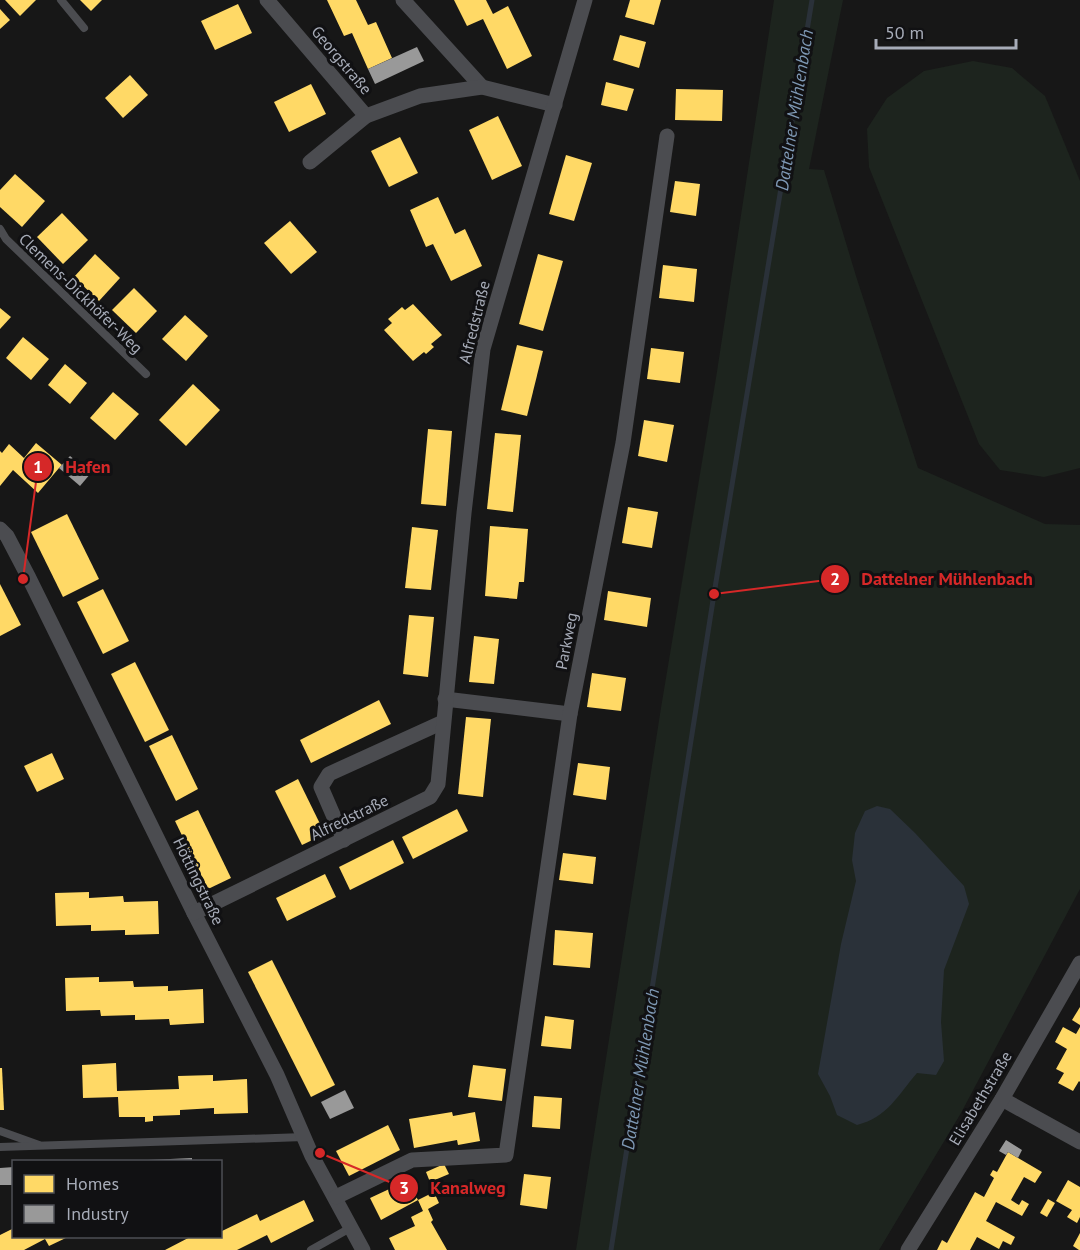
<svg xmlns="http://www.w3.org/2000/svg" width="1080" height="1250" font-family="'PT Sans',sans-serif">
  <rect width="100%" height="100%" fill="#171717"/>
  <g fill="#1d241e">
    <path d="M774,0H843L809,169L824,170L856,276L918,468L1045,524L1080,525V889L961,1113L879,1250H576L661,708L716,378Z"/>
    <path d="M973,61L1012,68L1045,96L1080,181V468L1044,477L1000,470L979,444L869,167L867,129L887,98L924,71Z"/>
  </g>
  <path fill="#2a3139" d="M877,806L890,809L915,833L964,886L969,904L944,970L941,1022L944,1061L936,1075L917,1073C897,1096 888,1117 857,1125L837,1115L830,1096L818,1074L841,944L856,881L852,860L855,833L865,811Z"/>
  <g fill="#ffd966">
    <path d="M5,0H36L20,16Z"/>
    <path d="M80,0H102L91,11Z"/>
    <path d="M327,0H356L368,25L376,22L392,58L368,69L352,33L344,36Z"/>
    <path d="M454,0H486L493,14L508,6L532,56L507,69L483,19L467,26Z"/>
    <path d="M630,0H661L654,25L625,17Z"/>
    <path d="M238,4L252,33L215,50L201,21Z"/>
    <path d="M0,9L10,20L0,29Z"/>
    <path d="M620,35L646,42L639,68L613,60Z"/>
    <path d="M130,75L148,95L123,118L105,98Z"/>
    <path d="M606,82L634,89L627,111L601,105Z"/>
    <path d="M311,84L326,114L289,132L274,102Z"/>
    <path d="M676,89L723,90L722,121L675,120Z"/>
    <path d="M498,116L522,166L492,180L469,130Z"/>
    <path d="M400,137L418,173L389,187L371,151Z"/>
    <path d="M566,155L592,163L574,221L549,214Z"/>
    <path d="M15,174L45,201L22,227L0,207V190Z"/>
    <path d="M675,181L700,184L696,216L670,212Z"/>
    <path d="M438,197L455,234L465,229L482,266L451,281L433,244L426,247L410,210Z"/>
    <path d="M62,213L88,240L63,264L37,237Z"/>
    <path d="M290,221L317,252L291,274L264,243Z"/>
    <path d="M95,254L120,278L99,301L74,277Z"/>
    <path d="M538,254L563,261L543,331L519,324Z"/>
    <path d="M663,265L697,269L694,302L659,298Z"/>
    <path d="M134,288L157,311L136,333L112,310Z"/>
    <path d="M413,304L442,335L431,344L434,347L426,354L424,352L413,361L384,330L392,323L388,319L402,307L405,310Z"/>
    <path d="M0,308L11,317L0,329Z"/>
    <path d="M185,315L208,336L186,361L162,339Z"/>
    <path d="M23,337L49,359L31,380L6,358Z"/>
    <path d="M517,345L543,351L527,416L501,410Z"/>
    <path d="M651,348L684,352L680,383L647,379Z"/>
    <path d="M65,364L87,383L70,404L48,385Z"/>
    <path d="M193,384L220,410L186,446L159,420Z"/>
    <path d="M113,392L139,414L115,440L90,418Z"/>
    <path d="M644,420L674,425L667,462L638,456Z"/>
    <path d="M428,429L452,431L446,506L421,504Z"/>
    <path d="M495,433L521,435L513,512L487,509Z"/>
    <path d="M36,443L62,465L59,468L38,493L13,470L0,486V451L2,453L9,444L24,458Z"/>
    <path d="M628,507L658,512L652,548L622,543Z"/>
    <path d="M67,514L99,579L63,597L31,532Z"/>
    <path d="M490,526L528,529L524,582H519L517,599L485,596Z"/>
    <path d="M412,527L438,530L431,590L405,588Z"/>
    <path d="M0,584L21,625L0,636Z"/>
    <path d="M103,589L129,641L103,654L77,602Z"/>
    <path d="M608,591L651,598L647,627L604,620Z"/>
    <path d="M409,615L434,617L428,677L403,674Z"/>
    <path d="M474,636L499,639L494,684L469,682Z"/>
    <path d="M135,662L169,730L145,742L111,674Z"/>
    <path d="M592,673L626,678L621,711L587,707Z"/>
    <path d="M379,700L391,724L311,763L300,740Z"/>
    <path d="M466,717L491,719L483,797L458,794Z"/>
    <path d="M172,735L198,789L176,801L149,746Z"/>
    <path d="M52,753L64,779L37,792L24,766Z"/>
    <path d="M578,763L610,767L606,800L573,795Z"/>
    <path d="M298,779L325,834L302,845L275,791Z"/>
    <path d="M457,809L468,831L413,859L402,837Z"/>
    <path d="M198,810L231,878L208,889L175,821Z"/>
    <path d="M393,840L404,863L350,890L339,867Z"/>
    <path d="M563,853L596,857L593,884L559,880Z"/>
    <path d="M325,874L336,897L287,921L276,898Z"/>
    <path d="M89,892V898L123,896L124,902L158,901L159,934L125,935V930L91,931V925L56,926L55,893Z"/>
    <path d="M555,930L593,933L590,968L553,965Z"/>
    <path d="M272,960L335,1085L311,1097L248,972Z"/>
    <path d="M99,977V982L133,981L134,987L168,986V991L203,989L204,1023L170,1025L169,1019L135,1020V1015L101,1016L100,1010L66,1011L65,978Z"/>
    <path d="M1080,1007V1025L1072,1020Z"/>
    <path d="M545,1016L574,1020L571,1049L541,1046Z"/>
    <path d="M1063,1027L1076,1034L1080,1027V1082L1079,1081L1073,1091L1058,1083L1064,1073L1056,1069L1067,1049L1055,1042Z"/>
    <path d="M116,1063L117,1091L179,1089L178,1076L213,1075V1081L247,1079L248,1113L214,1114V1108L180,1110V1115L153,1116V1121L145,1122V1117H119L118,1097L83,1098L82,1065Z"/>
    <path d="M473,1065L506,1069L502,1101L468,1097Z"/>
    <path d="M0,1068H2L4,1110H0Z"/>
    <path d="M534,1096L562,1098L560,1129L532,1127Z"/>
    <path d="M452,1112L453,1116L475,1112L480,1141L458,1145L457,1140L414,1148L409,1119Z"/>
    <path d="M388,1125L400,1150L349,1176L336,1151Z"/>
    <path d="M1008,1152L1042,1172L1035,1183L1024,1177L1011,1200L1019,1205L1022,1200L1029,1204L1022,1216L996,1202L986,1221L1015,1237L1011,1245L1003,1241L999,1249L977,1237L970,1250H937L942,1240L947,1243L975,1192L984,1197L994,1178L990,1175L993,1170L997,1172Z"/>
    <path d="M444,1164L449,1174L430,1182L426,1172Z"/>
    <path d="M524,1174L551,1177L547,1209L520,1205Z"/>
    <path d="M1068,1180L1080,1187V1217L1077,1223L1067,1217L1072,1210L1056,1201Z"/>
    <path d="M400,1184L403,1189L410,1185L418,1200L381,1220L370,1198Z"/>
    <path d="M434,1192L439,1203L428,1209L433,1220L431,1222L447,1250H395L389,1238L415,1226L411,1217L423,1211L418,1200Z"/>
    <path d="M1048,1199L1055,1203L1047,1217L1040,1213Z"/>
    <path d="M304,1200L314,1221L271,1243L267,1235L237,1250H165L192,1236H220V1232L257,1214L260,1221Z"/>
    <path d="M14,1228V1236H70L49,1246L45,1239L24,1250H0V1235Z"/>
    <path d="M1080,1233V1250H1079L1073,1246Z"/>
  </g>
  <g fill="#999">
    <path d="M417,47L424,61L375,84L368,69Z"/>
    <path d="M70,456L91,473L80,486L59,468Z"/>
    <path d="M345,1090L354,1108L330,1119L321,1102Z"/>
    <path d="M1006,1140L1022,1150L1018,1158L1008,1152L1006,1155L999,1151Z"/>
    <path d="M192,1158V1162H148V1160Z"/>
    <path d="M14,1167V1185H0V1168Z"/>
  </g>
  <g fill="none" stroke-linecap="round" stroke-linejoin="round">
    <path stroke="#2a3139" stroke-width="5" d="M611,1250L714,594L812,0"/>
    <g stroke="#4b4c50" stroke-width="8">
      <path d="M61,0L84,28"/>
      <path d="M0,229L6,239L146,374"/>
      <path d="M0,1131L39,1145"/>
      <path d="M0,1147L304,1137"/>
      <path d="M311,1250L352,1227"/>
    </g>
    <g stroke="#4b4c50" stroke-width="15">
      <path d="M267,0L366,116"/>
      <path d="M403,0L482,87"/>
      <path d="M310,162L366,116L420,96L482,87L555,105"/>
      <path d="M0,529L7,536L29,578L194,913L277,1075L312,1156L363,1250"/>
      <path d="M445,699L570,714"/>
      <path d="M344,840L321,787L329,774L443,722"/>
      <path d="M194,913L430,797L438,784L464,513L483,349L585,0"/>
      <path d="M1002,1099L1080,1142"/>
      <path d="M336,1197L412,1160L506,1155L570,714L623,443L667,136"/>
      <path d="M908,1250L1002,1099L1080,963"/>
    </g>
  </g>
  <g text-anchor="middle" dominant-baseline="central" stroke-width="6" stroke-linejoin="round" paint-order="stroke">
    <g font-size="16" fill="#a7acb8" stroke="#111113">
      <text transform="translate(342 60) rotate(50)">Georgstraße</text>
      <text transform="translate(81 293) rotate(44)">Clemens-Dickhöfer-Weg</text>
      <text transform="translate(474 322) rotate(-76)">Alfredstraße</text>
      <text transform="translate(566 641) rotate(-79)">Parkweg</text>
      <text transform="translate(349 817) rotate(-26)">Alfredstraße</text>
      <text transform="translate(199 881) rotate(64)">Höttingstraße</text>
      <text transform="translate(980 1098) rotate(-59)">Elisabethstraße</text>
    </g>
    <g font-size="18" font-style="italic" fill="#7e98b4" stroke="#111113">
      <text transform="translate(794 110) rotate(-81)">Dattelner Mühlenbach</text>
      <text transform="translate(640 1069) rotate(-81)">Dattelner Mühlenbach</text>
    </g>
  </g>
  <path fill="none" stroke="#d62828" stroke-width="2" d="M23 579L38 467M714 594L835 579M320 1153L404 1188"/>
  <g fill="#d62828" stroke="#111113" stroke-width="2">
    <circle cx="23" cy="579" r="6"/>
    <circle cx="714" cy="594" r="6"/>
    <circle cx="320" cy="1153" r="6"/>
    <circle cx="38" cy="467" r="15"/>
    <circle cx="835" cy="579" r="15"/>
    <circle cx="404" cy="1188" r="15"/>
  </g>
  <g font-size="18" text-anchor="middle" font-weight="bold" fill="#fff">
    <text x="38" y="473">1</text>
    <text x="835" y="585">2</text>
    <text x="404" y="1194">3</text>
  </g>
  <g font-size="18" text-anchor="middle" font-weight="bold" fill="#d62828" stroke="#111113" stroke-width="6" stroke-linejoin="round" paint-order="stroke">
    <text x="88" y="473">Hafen</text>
    <text x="947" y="585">Dattelner Mühlenbach</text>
    <text x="468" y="1194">Kanalweg</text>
  </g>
  <rect x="12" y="1160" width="210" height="78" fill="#111113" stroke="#4d4f55" stroke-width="1.5"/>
  <rect x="24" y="1175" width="30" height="18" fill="#ffd966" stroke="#4d4f55" stroke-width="1.5"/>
  <text x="66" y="1190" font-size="18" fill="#a7acb8">Homes</text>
  <rect x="24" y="1205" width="30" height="18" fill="#999999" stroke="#4d4f55" stroke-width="1.5"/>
  <text x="66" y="1220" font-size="18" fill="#a7acb8">Industry</text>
  <path d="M876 39v9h140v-9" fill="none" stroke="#a7acb8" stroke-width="3"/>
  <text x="885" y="39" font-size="18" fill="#a7acb8" stroke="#111113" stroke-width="4.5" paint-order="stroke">50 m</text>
</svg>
